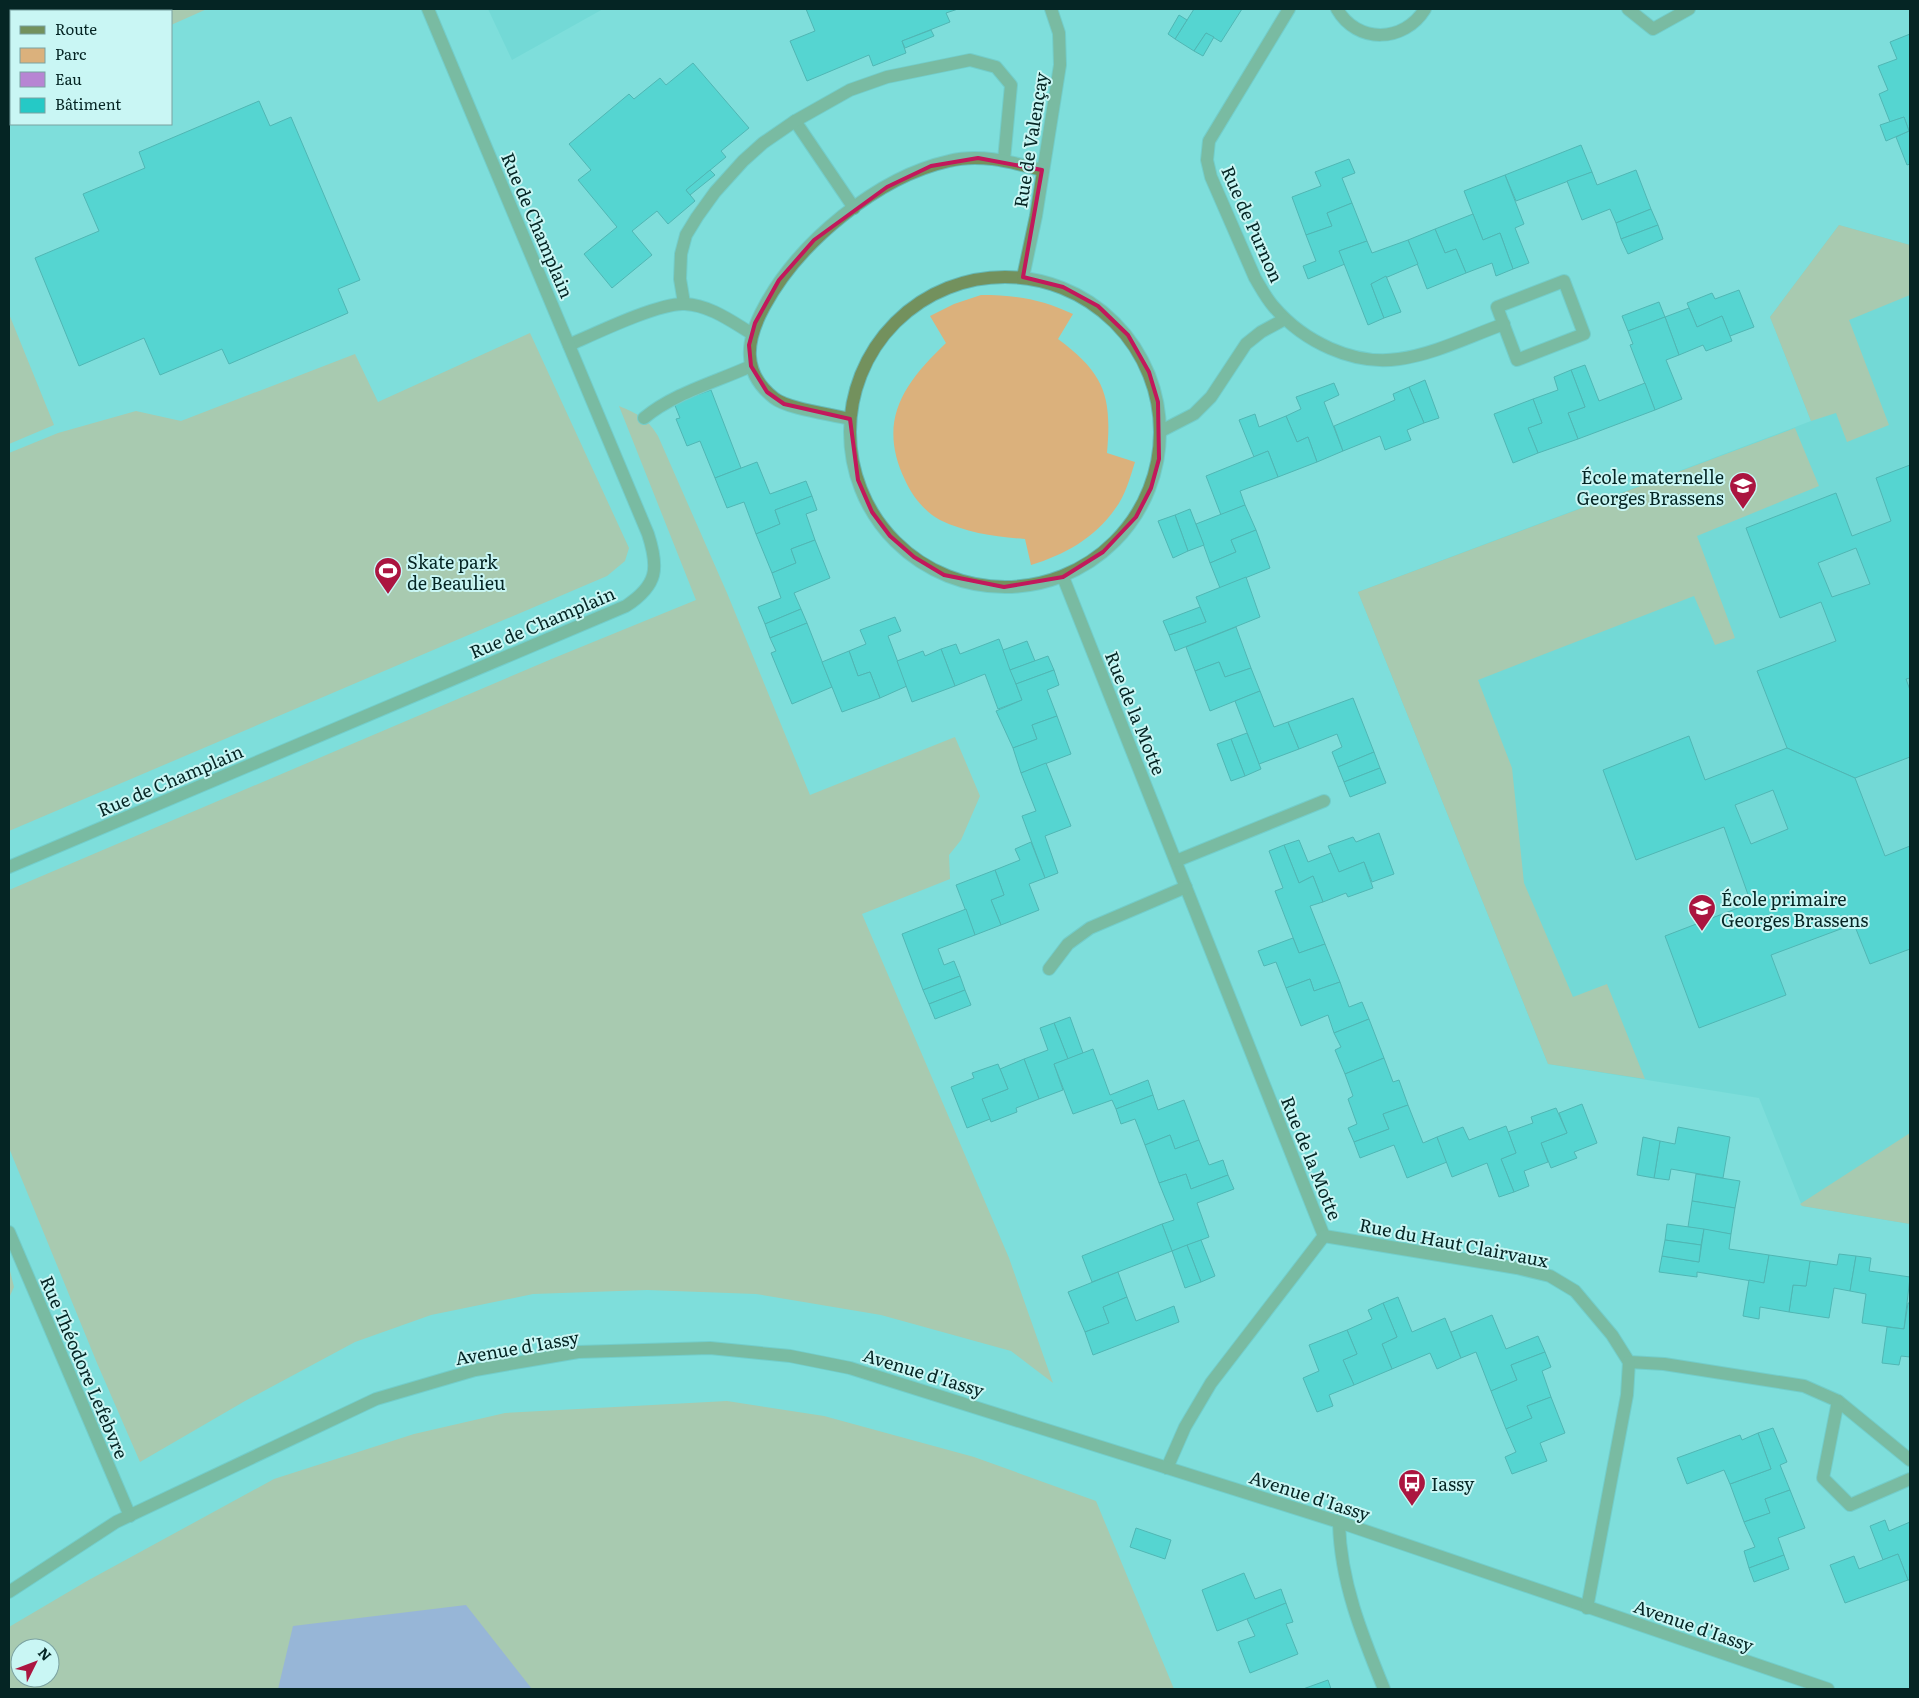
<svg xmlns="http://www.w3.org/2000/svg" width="1919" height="1698" font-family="Literata,serif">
  <rect width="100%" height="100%" fill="#7ededb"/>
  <g fill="#67d3d0">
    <path d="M488,9H603L512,60Z"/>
    <path d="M1839,225L1910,245V1224L1802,1206L1759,1098L1548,1064L1358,592L1811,421L1770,317Z"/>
  </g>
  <g fill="#dbb17c" fill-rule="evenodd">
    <path d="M9,9H207L171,25V11H11V96L9,97Z"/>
    <path d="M1839,225L1910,245V295L1849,320L1889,425L1847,442L1836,413L1811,421L1770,317Z"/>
    <path d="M981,295C1016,295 1041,299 1073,314L1058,339C1105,374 1112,396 1107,453L1135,462C1130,478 1125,496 1115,509C1095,538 1064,555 1031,565L1025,539C996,537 967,533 940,520C925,512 912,496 905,480C877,421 903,384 946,343L930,316L954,304Z"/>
    <path d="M9,314L54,425L9,444Z"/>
    <path d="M530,333L629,548L625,561L607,576L9,831V453L58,433L136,411L181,421L355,354L378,402Z"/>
    <path d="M619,406C638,414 647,418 658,436L727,593L810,795L955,737L980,796L961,840L949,855L950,879L862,914L1009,1258L1053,1383L1011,1351L881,1315L756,1294L647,1290L533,1294L431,1315L355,1342L245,1401L140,1462L97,1363L9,1148V890L554,658L696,600Z"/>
    <path d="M1795,428L1819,486L1697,536L1735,638L1715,645L1694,596L1478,680L1512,768L1524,883L1573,997L1607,984L1645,1079L1548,1064L1358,592Z"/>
    <path d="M1910,1133V1224L1802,1206L1800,1204Z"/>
    <path d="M9,1267L14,1287L9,1298Z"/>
    <path d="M727,1401L824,1416L974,1457L1096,1501L1174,1689H9V1627L87,1581L274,1479L414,1434L505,1413ZM20,1648H50V1678H20Z"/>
  </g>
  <path fill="#b785d3" d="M466,1605L532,1689H278L293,1626Z"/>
  <g fill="#25c9c6" stroke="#188684" fill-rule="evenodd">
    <path d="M806,9H958L946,13L950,22L902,41L906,53L873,66L869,55L807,81L790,41L815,31Z"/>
    <path d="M1194,9H1242L1221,42L1206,33L1194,51L1175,39Z"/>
    <path d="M1179,15L1187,20L1175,39L1168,34Z"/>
    <path d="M931,30L934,36L905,48L902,41Z"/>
    <path d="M1206,33L1214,37L1203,56L1194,51Z"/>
    <path d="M1910,34V164L1907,165L1896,137L1909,131L1904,117L1890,122L1879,94L1888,90L1878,66L1897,59L1890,42Z"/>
    <path d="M693,63L749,128L721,151L726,157L686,190L695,201L668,224L657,211L632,231L652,255L612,288L584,254L617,227L578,180L591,170L569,144L629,94L634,99L660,78L666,85Z"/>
    <path d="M259,101L270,126L291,117L360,280L338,289L348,313L229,364L222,349L160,375L144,338L79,366L35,258L99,231L83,194L145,168L139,152Z"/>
    <path d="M1904,117L1909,131L1886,141L1880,125Z"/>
    <path d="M1581,145L1592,172L1516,201L1505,175Z"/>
    <path d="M1349,159L1355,173L1342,178L1352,203L1327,213L1332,226L1306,235L1292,197L1321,186L1315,172Z"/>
    <path d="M710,170L715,175L690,195L686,190Z"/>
    <path d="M1636,170L1651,209L1616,223L1610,209L1582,220L1567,181L1592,172L1597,185Z"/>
    <path d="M1505,175L1524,224L1515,228L1529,263L1513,269L1500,233L1483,240L1464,191Z"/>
    <path d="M1352,203L1367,241L1339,251L1345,264L1308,279L1303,266L1316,261L1306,235L1332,226L1327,213Z"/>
    <path d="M1651,209L1658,225L1621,239L1616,223Z"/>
    <path d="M1473,214L1483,240L1500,233L1513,269L1496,276L1492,263L1466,273L1456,249L1445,253L1435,229Z"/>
    <path d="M1658,225L1663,239L1628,254L1621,239Z"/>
    <path d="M1435,229L1445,253L1456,249L1466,273L1427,289L1408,240Z"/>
    <path d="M1408,240L1418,264L1371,284L1384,318L1368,325L1339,251L1367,241L1372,253Z"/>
    <path d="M1386,276L1401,312L1384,318L1371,284Z"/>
    <path d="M1739,290L1754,327L1730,336L1722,316L1697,327L1687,303L1712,293L1715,299Z"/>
    <path d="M1659,302L1665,317L1628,331L1622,316Z"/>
    <path d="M1689,308L1697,327L1722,316L1732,341L1706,351L1703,345L1679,355L1665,317Z"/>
    <path d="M1665,317L1679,355L1666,360L1682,399L1655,410L1630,345L1633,344L1628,331Z"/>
    <path d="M1585,365L1599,401L1645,383L1655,410L1578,439L1568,413L1585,407L1571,370Z"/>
    <path d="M1571,370L1585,407L1568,413L1578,439L1538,453L1528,428L1542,423L1533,399L1558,390L1554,377Z"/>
    <path d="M1425,380L1439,418L1424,423L1409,387Z"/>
    <path d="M1334,383L1339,395L1324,402L1343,451L1317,462L1308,437L1297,442L1286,416L1301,409L1296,397Z"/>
    <path d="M1409,387L1424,423L1407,430L1411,440L1385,450L1380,436L1343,451L1334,426L1395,400L1393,394Z"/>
    <path d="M711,390L741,468L715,478L700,441L687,446L676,419L680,418L674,403Z"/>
    <path d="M1533,399L1542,423L1528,428L1538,453L1513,463L1494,414Z"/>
    <path d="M1255,414L1259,427L1286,416L1297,442L1308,437L1317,462L1278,477L1268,451L1254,457L1239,420Z"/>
    <path d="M1268,451L1278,477L1240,491L1245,505L1221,515L1206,476Z"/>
    <path d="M757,462L770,494L806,481L812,496L775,510L780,524L756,534L744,502L727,508L715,478Z"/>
    <path d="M1910,465V678L1906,679L1910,690V757L1855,778L1787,748L1757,671L1836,641L1821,602L1780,618L1746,528L1836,493L1852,536L1891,521L1876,478ZM1856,548L1870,584L1832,597L1818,563Z"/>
    <path d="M812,496L817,510L806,514L815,540L791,549L796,563L772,573L756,534L780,524L775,510Z"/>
    <path d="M1245,505L1256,530L1231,540L1236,552L1210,563L1196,524Z"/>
    <path d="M1190,509L1204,545L1188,551L1175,515Z"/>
    <path d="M1175,515L1188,551L1173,558L1158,521Z"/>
    <path d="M1256,530L1270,568L1220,588L1210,563L1236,552L1231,540Z"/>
    <path d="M815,540L830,578L794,593L801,609L765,624L758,607L781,598L772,573L796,563L791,549Z"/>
    <path d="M1246,577L1260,617L1175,651L1169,635L1206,622L1196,597Z"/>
    <path d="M1200,607L1206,622L1169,635L1163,621Z"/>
    <path d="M801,609L807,623L770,638L765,624Z"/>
    <path d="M895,617L901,631L888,636L907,686L880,698L870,672L858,676L849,651L866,644L860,630Z"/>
    <path d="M807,623L832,687L792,704L771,653L776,651L770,638Z"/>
    <path d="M1236,627L1251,668L1225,677L1219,662L1195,671L1186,647Z"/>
    <path d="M999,639L1022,700L998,709L985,674L955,686L941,649L956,644L960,654Z"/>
    <path d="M1027,641L1035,661L1010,670L1003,650Z"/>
    <path d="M941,649L955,686L912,702L897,661L923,651L925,656Z"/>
    <path d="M849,651L858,676L870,672L880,698L842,712L822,662Z"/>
    <path d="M1048,656L1054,670L1016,684L1010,670Z"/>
    <path d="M1219,662L1225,677L1251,668L1260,691L1210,711L1195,671Z"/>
    <path d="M1054,670L1059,685L1047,690L1057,716L1032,725L1037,739L1013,748L996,711L1022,700L1016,684Z"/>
    <path d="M1260,691L1274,727L1288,722L1299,749L1259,764L1235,701Z"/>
    <path d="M1353,698L1374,752L1338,767L1332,752L1342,747L1337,734L1299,749L1288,722Z"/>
    <path d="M1057,716L1071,754L1021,773L1013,748L1037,739L1032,725Z"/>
    <path d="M1247,733L1261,769L1245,776L1231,739Z"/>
    <path d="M1689,736L1705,780L1787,748L1855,778L1885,856L1910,846V949L1870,964L1854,924L1771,955L1786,995L1699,1028L1665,936L1751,903L1724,827L1636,860L1603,770ZM1773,790L1788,829L1751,844L1735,805Z"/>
    <path d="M1231,739L1245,776L1231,781L1217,744Z"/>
    <path d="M1374,752L1380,768L1344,782L1338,767Z"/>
    <path d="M1046,763L1071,826L1045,836L1058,873L1045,878L1022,816L1036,811L1021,773Z"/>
    <path d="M1380,768L1386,783L1350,797L1344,782Z"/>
    <path d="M1379,833L1394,874L1372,882L1364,862L1339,872L1328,846L1353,837L1356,842Z"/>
    <path d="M1299,840L1308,862L1331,853L1339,872L1364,862L1373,888L1348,897L1346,893L1323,902L1313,876L1299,883L1284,845Z"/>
    <path d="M1031,842L1045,878L1029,884L1039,910L1001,925L991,900L1004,895L995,870L1020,860L1015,849Z"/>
    <path d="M1284,845L1299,883L1313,876L1323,902L1310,906L1325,944L1299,953L1275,891L1283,888L1269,851Z"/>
    <path d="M995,870L1004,895L991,900L1001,925L975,935L956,885Z"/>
    <path d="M966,909L975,935L938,949L944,965L954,961L960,976L923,990L902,934Z"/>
    <path d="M1293,938L1299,953L1325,944L1340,982L1314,991L1310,979L1286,988L1276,962L1264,966L1258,951Z"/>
    <path d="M960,976L965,990L929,1004L923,990Z"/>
    <path d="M1310,979L1314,991L1340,982L1349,1007L1362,1002L1369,1019L1334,1033L1328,1015L1301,1026L1286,988Z"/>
    <path d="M965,990L971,1005L935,1019L929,1004Z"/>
    <path d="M1070,1017L1083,1053L1068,1059L1054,1023Z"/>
    <path d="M1369,1019L1384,1058L1345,1074L1335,1050L1341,1047L1334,1033Z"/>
    <path d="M1054,1023L1068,1059L1054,1064L1063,1090L1039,1099L1024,1059L1048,1050L1040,1028Z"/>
    <path d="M1093,1049L1110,1095L1148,1080L1153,1095L1116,1109L1112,1100L1073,1114L1054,1064Z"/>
    <path d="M1384,1058L1393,1082L1399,1080L1408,1105L1383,1114L1389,1129L1354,1142L1348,1128L1357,1124L1348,1099L1353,1096L1345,1074Z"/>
    <path d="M1024,1059L1039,1099L1016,1108L1017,1112L991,1122L982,1099L1008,1089L1000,1069Z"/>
    <path d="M998,1064L1008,1089L982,1099L990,1119L967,1128L951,1087L974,1078L972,1073Z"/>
    <path d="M1153,1095L1158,1110L1184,1100L1199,1140L1175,1149L1170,1135L1145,1145L1135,1119L1121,1124L1116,1109Z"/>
    <path d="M1582,1104L1597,1143L1574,1152L1577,1158L1551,1168L1541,1143L1567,1133L1559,1113Z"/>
    <path d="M1408,1105L1423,1143L1437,1137L1447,1162L1407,1178L1394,1145L1360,1158L1354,1142L1389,1129L1383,1114Z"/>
    <path d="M1556,1108L1567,1133L1541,1143L1548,1162L1524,1171L1529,1186L1514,1192L1501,1159L1516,1153L1508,1132L1533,1123L1531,1117Z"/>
    <path d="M1506,1126L1516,1153L1501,1159L1514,1192L1499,1197L1487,1163L1452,1177L1437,1137L1463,1127L1469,1140Z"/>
    <path d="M1678,1127L1730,1137L1723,1178L1671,1169L1669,1180L1654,1178L1660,1141L1675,1144Z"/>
    <path d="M1170,1135L1175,1149L1199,1140L1209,1165L1223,1160L1228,1175L1191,1189L1186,1174L1159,1183L1145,1145Z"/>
    <path d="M1643,1137L1660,1141L1654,1178L1637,1175Z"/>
    <path d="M1186,1174L1191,1189L1228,1175L1234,1189L1197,1203L1209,1237L1172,1251L1162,1224L1174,1220L1159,1183Z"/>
    <path d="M1696,1174L1740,1181L1735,1208L1692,1201Z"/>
    <path d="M1692,1201L1735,1208L1731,1234L1688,1227Z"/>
    <path d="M1162,1224L1172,1251L1092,1282L1082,1256Z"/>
    <path d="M1667,1224L1704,1229L1701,1245L1665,1240Z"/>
    <path d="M1704,1229L1731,1234L1729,1249L1769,1255L1764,1283L1697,1272V1277L1659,1272L1662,1256L1699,1262Z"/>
    <path d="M1201,1240L1215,1276L1201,1282L1187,1245Z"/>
    <path d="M1665,1240L1701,1245L1699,1262L1662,1256Z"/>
    <path d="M1187,1245L1201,1282L1185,1288L1172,1251Z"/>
    <path d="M1839,1254L1856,1256L1850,1291L1834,1288L1829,1318L1789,1312L1793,1285L1806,1286L1810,1261L1837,1265Z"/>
    <path d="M1769,1255L1810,1261L1806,1286L1793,1285L1789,1312L1760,1307L1759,1319L1743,1316L1749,1280L1764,1283Z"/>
    <path d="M1856,1256L1871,1258L1869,1271L1910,1277L1904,1329L1862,1323L1866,1294L1850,1291Z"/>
    <path d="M1118,1272L1127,1297L1103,1307L1109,1323L1085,1332L1068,1292Z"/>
    <path d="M1127,1297L1136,1321L1174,1306L1179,1322L1093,1355L1085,1332L1109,1323L1103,1307Z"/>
    <path d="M1398,1297L1412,1332L1445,1318L1461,1358L1437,1369L1430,1353L1392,1369L1382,1344L1397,1337L1383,1303Z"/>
    <path d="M1383,1303L1397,1337L1382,1344L1392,1369L1354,1385L1343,1360L1357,1354L1347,1330L1372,1319L1368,1310Z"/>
    <path d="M1908,1303H1910V1357L1901,1356L1899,1365L1882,1363L1887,1327L1904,1329Z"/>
    <path d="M1492,1315L1506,1349L1538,1336L1545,1352L1511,1365L1517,1380L1491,1391L1476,1352L1461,1358L1451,1332Z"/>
    <path d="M1347,1330L1357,1354L1343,1360L1354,1385L1329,1395L1333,1406L1317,1412L1303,1378L1319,1371L1309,1345Z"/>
    <path d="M1545,1352L1551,1367L1542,1371L1551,1397L1527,1406L1532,1418L1506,1429L1491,1391L1517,1380L1511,1365Z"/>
    <path d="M1551,1397L1565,1433L1540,1443L1547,1461L1512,1474L1505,1457L1516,1452L1506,1429L1532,1418L1527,1406Z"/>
    <path d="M1773,1428L1787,1462L1780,1465L1790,1490L1765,1499L1770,1513L1744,1522L1730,1484L1771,1469L1758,1433Z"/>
    <path d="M1758,1433L1771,1469L1730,1484L1724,1470L1687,1484L1677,1458L1740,1435L1742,1440Z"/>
    <path d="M1790,1490L1805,1528L1778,1538L1784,1555L1749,1568L1744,1551L1755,1547L1744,1522L1770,1513L1765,1499Z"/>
    <path d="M1885,1520L1889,1531L1910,1522V1580H1908L1898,1554L1883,1560L1870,1526Z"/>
    <path d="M1136,1528L1171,1540L1165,1559L1130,1547Z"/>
    <path d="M1898,1554L1908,1580L1845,1603L1830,1565L1854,1556L1859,1569Z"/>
    <path d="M1784,1555L1789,1569L1754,1582L1749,1568Z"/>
    <path d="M1244,1573L1255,1599L1281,1589L1286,1603L1217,1631L1202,1590Z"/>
    <path d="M1286,1603L1293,1622L1286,1624L1298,1654L1250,1673L1238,1642L1255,1636L1247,1619Z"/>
    <path d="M1328,1680L1331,1689H1303Z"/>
  </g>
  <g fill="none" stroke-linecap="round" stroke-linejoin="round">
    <defs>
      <g id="minor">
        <path d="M1289,9L1209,141L1207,160L1211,177L1255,278C1261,288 1266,298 1274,307C1303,341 1353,366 1399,359C1435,354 1470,336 1504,324"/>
        <path d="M1337,9C1357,44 1404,43 1425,9"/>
        <path d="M1628,9L1653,29L1689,9"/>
        <path d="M795,121L854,208"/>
        <circle cx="1005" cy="432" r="155"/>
        <path d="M1023,277L1036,216L1060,65L1059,33L1051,9"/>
        <path d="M1564,281L1584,334L1517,360L1497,307Z"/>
        <path d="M684,303L680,279L681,254L686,235L697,217L715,192L743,161L763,143L795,121L850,90L887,77L970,60L996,67L1011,85L1004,160"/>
        <path d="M569,345C594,334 660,302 685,304C709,305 731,321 751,333"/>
        <path d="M644,418C674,393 716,382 751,366"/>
        <path d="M850,419C831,414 788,409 774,398C741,372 746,340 764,307C798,243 877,177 949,161C980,153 1011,162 1042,170"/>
        <path d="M1161,431L1194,414L1211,397L1246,344L1261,332L1285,319"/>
        <path d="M1063,577L1324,1236L1211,1383L1185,1427L1167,1468"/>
        <path d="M1176,861L1324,801"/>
        <path d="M9,867L626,606C658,585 659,568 648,534L428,9"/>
        <path d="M1049,969L1068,944L1090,928L1186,887"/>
        <path d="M9,1232L130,1516"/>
        <path d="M1324,1236L1517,1268L1550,1276L1575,1291L1612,1335L1629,1362L1664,1364L1804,1386L1838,1401L1910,1460"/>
        <path d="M1838,1401L1823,1478L1850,1505L1910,1479"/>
        <path d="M1339,1522C1340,1581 1362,1635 1384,1689"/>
        <path d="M9,1592L116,1522L376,1399L475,1370L578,1352L710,1348L790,1356L850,1368L1339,1522L1828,1689"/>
        <path d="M1587,1608L1627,1395L1629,1362"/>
      </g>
    </defs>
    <use href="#minor" stroke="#66b9b6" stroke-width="14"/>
    <use href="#minor" stroke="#73915d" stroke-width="12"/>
  </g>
  <path d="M0 0H1919V1698H0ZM978,158L1042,170L1023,277L1063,287L1098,306L1128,335L1149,372L1158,402L1159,459L1151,488L1136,517L1103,552L1063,577L1004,587L944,575L914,557L890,536L872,512L858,480L850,419L784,404L767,392L751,366L749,345L755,323L779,280L814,240L887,187L931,166Z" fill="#7ededb" fill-opacity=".55" fill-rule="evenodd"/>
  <path fill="none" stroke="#c2185b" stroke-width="4" stroke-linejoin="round" d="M978,158L1042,170L1023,277L1063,287L1098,306L1128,335L1149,372L1158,402L1159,459L1151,488L1136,517L1103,552L1063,577L1004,587L944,575L914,557L890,536L872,512L858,480L850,419L784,404L767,392L751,366L749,345L755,323L779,280L814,240L887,187L931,166Z"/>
  <defs>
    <symbol id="school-pin" viewBox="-11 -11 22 30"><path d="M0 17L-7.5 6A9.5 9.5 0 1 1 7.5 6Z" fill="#ab1540" stroke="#c9f6f4"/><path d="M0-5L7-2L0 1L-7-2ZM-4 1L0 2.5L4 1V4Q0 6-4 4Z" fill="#fff"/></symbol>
    <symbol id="stadium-pin" viewBox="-11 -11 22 30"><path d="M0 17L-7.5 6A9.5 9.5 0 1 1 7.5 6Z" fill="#ab1540" stroke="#c9f6f4"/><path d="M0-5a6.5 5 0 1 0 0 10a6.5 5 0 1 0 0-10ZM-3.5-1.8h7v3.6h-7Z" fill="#fff"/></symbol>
    <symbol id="bus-pin" viewBox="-11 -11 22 30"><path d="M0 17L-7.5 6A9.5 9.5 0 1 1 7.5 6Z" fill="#ab1540" stroke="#c9f6f4"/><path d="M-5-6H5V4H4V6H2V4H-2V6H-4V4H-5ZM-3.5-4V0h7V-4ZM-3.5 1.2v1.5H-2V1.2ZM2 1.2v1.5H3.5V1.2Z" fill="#fff"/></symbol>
  </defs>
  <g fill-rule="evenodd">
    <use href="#school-pin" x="1727" y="470" width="32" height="43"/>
    <use href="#stadium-pin" x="372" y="555" width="32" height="43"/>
    <use href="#school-pin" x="1686" y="892" width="32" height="43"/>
    <use href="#bus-pin" x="1396" y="1467" width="32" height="43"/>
  </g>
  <g text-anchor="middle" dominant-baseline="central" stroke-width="4" stroke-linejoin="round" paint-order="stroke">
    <g font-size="18" fill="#052524" stroke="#c9f6f4">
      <text transform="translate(1030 140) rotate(-81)">Rue de Valençay</text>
      <text transform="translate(1253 224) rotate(66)">Rue de Purnon</text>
      <text transform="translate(538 225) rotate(67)">Rue de Champlain</text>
      <text transform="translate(542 622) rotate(-23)">Rue de Champlain</text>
      <text transform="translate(1136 713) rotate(68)">Rue de la Motte</text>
      <text transform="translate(170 780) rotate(-23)">Rue de Champlain</text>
      <text transform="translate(1312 1158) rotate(68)">Rue de la Motte</text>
      <text transform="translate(1454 1242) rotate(11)">Rue du Haut Clairvaux</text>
      <text transform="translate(517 1347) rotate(-10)">Avenue d'Iassy</text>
      <text transform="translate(85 1367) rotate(67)">Rue Théodore Lefebvre</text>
      <text transform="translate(924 1372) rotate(17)">Avenue d'Iassy</text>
      <text transform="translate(1310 1495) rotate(18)">Avenue d'Iassy</text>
      <text transform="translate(1694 1625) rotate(19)">Avenue d'Iassy</text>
    </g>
    <g font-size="18" fill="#052524" stroke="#c9f6f4" text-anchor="start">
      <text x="1724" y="476" text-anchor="end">École maternelle<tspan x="1724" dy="21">Georges Brassens</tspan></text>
      <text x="407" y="561">Skate park<tspan x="407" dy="21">de Beaulieu</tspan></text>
      <text x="1721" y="898">École primaire<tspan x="1721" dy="21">Georges Brassens</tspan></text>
      <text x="1431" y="1483">Iassy</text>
    </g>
  </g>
  <rect width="1919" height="1698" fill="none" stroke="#052524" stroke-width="20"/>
  <rect x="10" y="10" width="162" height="115" fill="#c9f6f4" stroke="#7ba2a1"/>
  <rect x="20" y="26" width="25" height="8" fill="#73915d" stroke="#7ba2a1"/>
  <text x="55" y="35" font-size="15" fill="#052524">Route</text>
  <rect x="20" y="48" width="25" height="15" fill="#dbb17c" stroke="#7ba2a1"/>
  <text x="55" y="60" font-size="15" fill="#052524">Parc</text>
  <rect x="20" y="72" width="25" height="15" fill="#b785d3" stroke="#7ba2a1"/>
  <text x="55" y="85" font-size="15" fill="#052524">Eau</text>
  <rect x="20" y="98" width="25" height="15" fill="#25c9c6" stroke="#7ba2a1"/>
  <text x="55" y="110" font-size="15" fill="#052524">Bâtiment</text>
  <g transform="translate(35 1663) rotate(48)"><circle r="24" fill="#c9f6f4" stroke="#7ba2a1"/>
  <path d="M0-4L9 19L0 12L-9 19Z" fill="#ab1540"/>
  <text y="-8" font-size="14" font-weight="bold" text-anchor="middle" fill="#052524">N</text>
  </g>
</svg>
